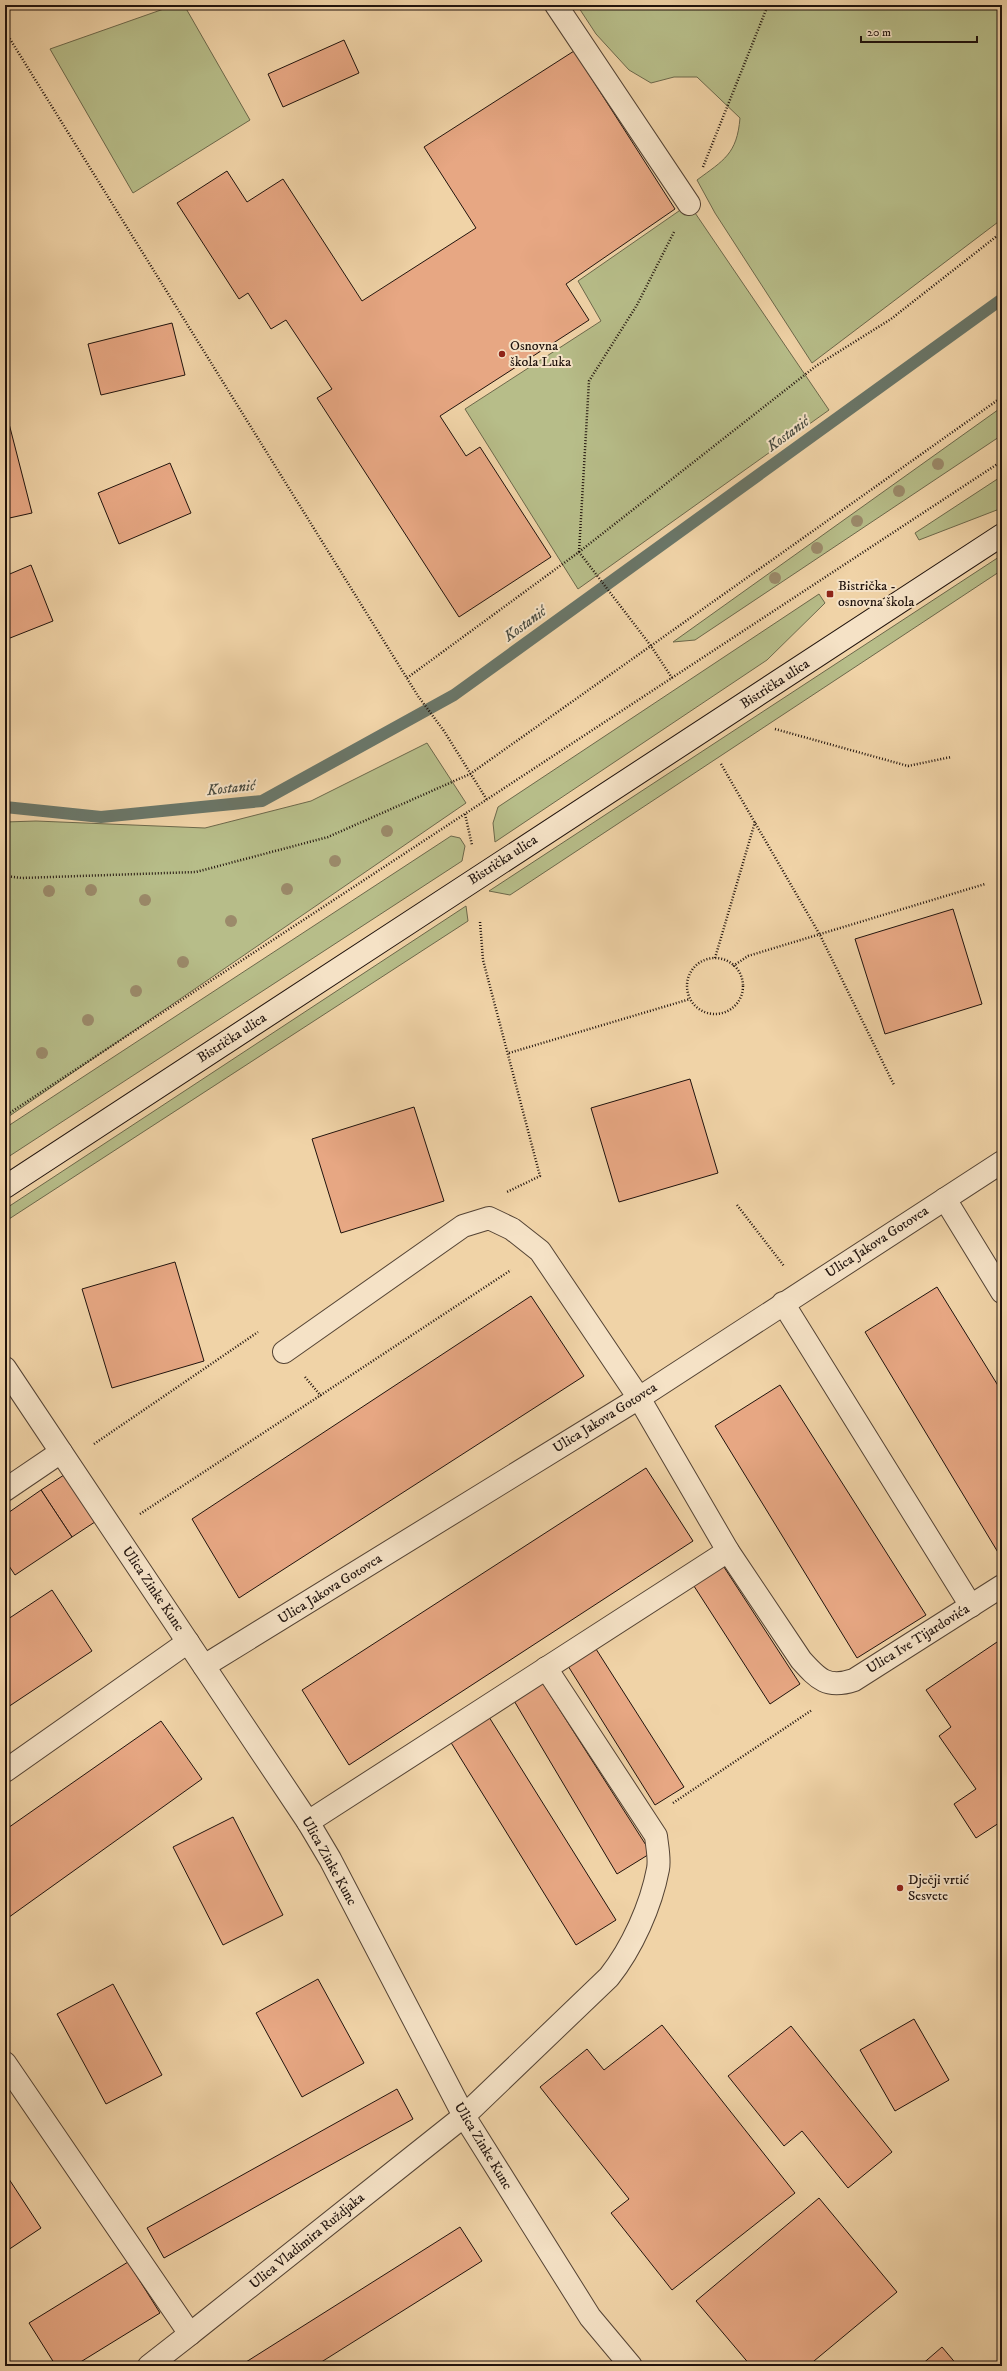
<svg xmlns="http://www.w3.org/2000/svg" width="1007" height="2371" font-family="'IM FELL DW Pica',serif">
  <rect width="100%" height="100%" fill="#f0d3a7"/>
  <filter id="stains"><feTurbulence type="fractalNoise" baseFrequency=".005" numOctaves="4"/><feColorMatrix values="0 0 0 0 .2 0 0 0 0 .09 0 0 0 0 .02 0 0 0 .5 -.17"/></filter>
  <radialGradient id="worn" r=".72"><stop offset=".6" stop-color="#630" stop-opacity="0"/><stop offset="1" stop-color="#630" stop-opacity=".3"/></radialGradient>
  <g fill="#b7bd89" stroke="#6c684b">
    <path d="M175,5H184L250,120L133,193L50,49Z"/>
    <path d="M577,5H1002V219L812,363L715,213L697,180C724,160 737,154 740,118L697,77H674L651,83L629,70L596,34Z"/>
    <path d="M689,204L829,410L578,589L465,409L601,321L578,281Z"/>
    <path d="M1002,407V435L695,640L673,642Z"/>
    <path d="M1002,476V508L919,540L915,533Z"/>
    <path d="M1002,555V570L510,895L489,891Z"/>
    <path d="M819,594L825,603L767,660L495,842L493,823L498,807Z"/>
    <path d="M427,743L466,803L5,1119V822L36,821L205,828L311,801Z"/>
    <path d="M451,836L460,838L465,846L462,861L5,1159V1128Z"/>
    <path d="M466,906L468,921L9,1219L5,1216V1209Z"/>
  </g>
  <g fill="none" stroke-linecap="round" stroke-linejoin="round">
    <path stroke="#6a7668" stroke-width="12" d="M5,807L101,817L262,801L454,695L1002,299"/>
  </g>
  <g fill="#e7a783" stroke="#20130d">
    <path d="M344,40L359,73L283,107L268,74Z"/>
    <path d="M574,51L675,209L566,284L589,320L440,416L466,456L480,447L551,557L459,617L317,398L332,389L286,320L271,329L248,293L239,299L177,203L227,171L247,202L283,179L362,301L476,228L424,147Z"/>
    <path d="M172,323L185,375L101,395L88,344Z"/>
    <path d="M5,408L32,513L5,519Z"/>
    <path d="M170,463L191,513L119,544L98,493Z"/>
    <path d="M31,565L53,621L5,640V576Z"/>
    <path d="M953,909L982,1004L885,1034L855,939Z"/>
    <path d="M690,1079L718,1173L619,1202L591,1108Z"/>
    <path d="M414,1107L444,1201L341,1233L312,1139Z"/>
    <path d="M175,1262L204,1361L112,1388L82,1289Z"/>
    <path d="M937,1287L1002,1392V1559L865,1332Z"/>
    <path d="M531,1296L584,1376L239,1598L192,1519Z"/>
    <path d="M780,1385L926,1615L857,1658L715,1426Z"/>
    <path d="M646,1468L693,1541L349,1765L302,1690Z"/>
    <path d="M70,1471L101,1518L72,1537L41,1490Z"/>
    <path d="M41,1490L72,1537L15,1575L5,1560V1515Z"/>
    <path d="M722,1564L800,1684L770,1704L692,1583Z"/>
    <path d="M52,1590L92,1651L5,1709V1621Z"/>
    <path d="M1000,1640L1002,1643V1821L976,1838L954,1804L976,1789L939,1736L951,1727L926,1690Z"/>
    <path d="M596,1649L684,1787L655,1805L568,1666Z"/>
    <path d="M542,1682L651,1853L617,1874L513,1699Z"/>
    <path d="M489,1717L616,1920L576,1945L450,1741Z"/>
    <path d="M161,1721L202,1779L5,1920V1830Z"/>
    <path d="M233,1817L283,1915L223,1945L173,1847Z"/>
    <path d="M318,1979L364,2063L302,2097L256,2013Z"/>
    <path d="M113,1984L162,2075L106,2104L57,2014Z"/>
    <path d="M914,2019L949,2080L895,2111L860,2050Z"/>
    <path d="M662,2025L795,2193L672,2290L611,2213L629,2199L540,2087L587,2049L604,2070Z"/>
    <path d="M791,2026L892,2152L848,2188L802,2131L784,2146L728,2076Z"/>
    <path d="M397,2089L413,2119L164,2258L147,2228Z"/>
    <path d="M5,2173L41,2228L5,2252Z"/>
    <path d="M819,2198L897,2292L808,2366H751L696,2301Z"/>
    <path d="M460,2227L482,2261L315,2366H249L246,2362Z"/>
    <path d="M128,2262L160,2313L74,2366H56L29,2323Z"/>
    <path d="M942,2347L958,2366H920Z"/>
    <path d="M5,2355L12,2366H5Z"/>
  </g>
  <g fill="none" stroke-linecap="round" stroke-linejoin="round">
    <defs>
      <g id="service">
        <path d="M556,5L689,204"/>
        <path d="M945,1199L1002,1292"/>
        <path d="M783,1303L971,1606"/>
        <path d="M284,1352L463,1226L489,1218L512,1229L540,1251L639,1398L728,1551L801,1660C818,1679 827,1689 854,1680L1002,1586"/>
        <path d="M308,1822L728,1551"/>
        <path d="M5,2063L190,2334L149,2366"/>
        <path d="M464,2116L609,1977C632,1948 651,1906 658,1869C660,1859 657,1846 656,1836L546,1668"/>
      </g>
      <g id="minor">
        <path d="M5,1368L308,1822L330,1859L464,2116L590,2317L631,2366"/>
        <path d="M5,1490L61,1452"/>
        <path d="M204,1666L639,1398L1002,1162"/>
        <path d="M5,1771L188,1642"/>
        <path d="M190,2334L464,2116"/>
      </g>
      <path id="secondary" d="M5,1187L1002,535"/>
    </defs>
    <use href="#service" stroke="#544334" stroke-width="24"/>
    <use href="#minor" stroke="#544334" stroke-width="24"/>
    <use href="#secondary" stroke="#20130d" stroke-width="24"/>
    <g stroke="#20130d" stroke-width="2.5" stroke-dasharray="1 2" stroke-linecap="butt">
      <path d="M5,31L418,696L444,731L487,800"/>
      <path d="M703,167L768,5"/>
      <path d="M579,552L589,381L637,305L674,232"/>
      <path d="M579,552L816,366L891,319L1002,232"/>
      <path d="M407,678L579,552L651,646L672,678"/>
      <path d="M775,729L908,766L951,757"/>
      <path d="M721,764L820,935L894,1085"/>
      <path d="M465,814L472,845"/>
      <path d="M5,876L22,878L196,872L328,837L470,774L1002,397"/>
      <path d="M480,922L483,960L540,1176L507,1192"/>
      <path d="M715,958L755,822"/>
      <circle cx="715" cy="986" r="28"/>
      <path d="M733,966L748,956L985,884"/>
      <path d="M509,1053L690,999"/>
      <path d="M5,1116L1002,461"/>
      <path d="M737,1205L784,1266"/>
      <path d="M305,1377L321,1396"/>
      <path d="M94,1444L258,1332"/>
      <path d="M140,1514L511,1270"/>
      <path d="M673,1803L812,1710"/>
    </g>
    <use href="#service" stroke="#f5e2c6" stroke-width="22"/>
    <use href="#minor" stroke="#f5e2c6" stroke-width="22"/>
    <use href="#secondary" stroke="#f5e2c6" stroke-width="22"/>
  </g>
  <g fill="#9b8a6a">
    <circle cx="938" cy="464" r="6"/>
    <circle cx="899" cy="491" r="6"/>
    <circle cx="857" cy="521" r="6"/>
    <circle cx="817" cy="548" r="6"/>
    <circle cx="775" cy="578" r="6"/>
    <circle cx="387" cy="831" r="6"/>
    <circle cx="335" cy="861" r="6"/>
    <circle cx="287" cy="889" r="6"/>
    <circle cx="91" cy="890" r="6"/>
    <circle cx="49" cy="891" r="6"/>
    <circle cx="145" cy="900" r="6"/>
    <circle cx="231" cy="921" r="6"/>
    <circle cx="183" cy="962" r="6"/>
    <circle cx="136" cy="991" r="6"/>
    <circle cx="88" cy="1020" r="6"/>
    <circle cx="42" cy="1053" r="6"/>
  </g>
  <g fill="#8f2418" stroke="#f5e2c6" stroke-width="1.5">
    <circle cx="502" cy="354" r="4"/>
    <rect x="826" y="590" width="8" height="8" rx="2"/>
    <circle cx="900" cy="1888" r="4"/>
  </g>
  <g text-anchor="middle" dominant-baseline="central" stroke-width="4" stroke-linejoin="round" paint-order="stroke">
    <g font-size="14" fill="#20130d" stroke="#f5e2c6" text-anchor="start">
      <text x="510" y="346">Osnovna<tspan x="510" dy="16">škola Luka</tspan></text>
      <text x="838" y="586">Bistrička -<tspan x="838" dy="16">osnovna škola</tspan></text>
      <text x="908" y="1880">Dječji vrtić<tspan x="908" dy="16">Sesvete</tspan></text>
    </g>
    <g font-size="14" fill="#20130d" stroke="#f5e2c6">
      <text transform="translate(775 684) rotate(-33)">Bistrička ulica</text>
      <text transform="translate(503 860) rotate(-33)">Bistrička ulica</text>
      <text transform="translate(232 1038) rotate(-33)">Bistrička ulica</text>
      <text transform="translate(877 1242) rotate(-33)">Ulica Jakova Gotovca</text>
      <text transform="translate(605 1418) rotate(-32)">Ulica Jakova Gotovca</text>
      <text transform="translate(153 1589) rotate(56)">Ulica Zinke Kunc</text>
      <text transform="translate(330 1589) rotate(-32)">Ulica Jakova Gotovca</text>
      <text transform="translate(918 1639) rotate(-32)">Ulica Ive Tijardovića</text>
      <text transform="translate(329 1861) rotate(61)">Ulica Zinke Kunc</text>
      <text transform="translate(483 2146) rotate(59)">Ulica Zinke Kunc</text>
      <text transform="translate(307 2241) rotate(-39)">Ulica Vladimira Ruždjaka</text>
    </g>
    <g font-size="15" font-style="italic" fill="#4b4d42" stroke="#f5e2c6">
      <text transform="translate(788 434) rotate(-36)">Kostanić</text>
      <text transform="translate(525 624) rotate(-36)">Kostanić</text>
      <text transform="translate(231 788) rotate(-6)">Kostanić</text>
    </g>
  </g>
  <rect width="1007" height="2371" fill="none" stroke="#f0d3a7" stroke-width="20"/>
  <rect x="6" y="6" width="995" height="2359" fill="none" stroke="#20130d" stroke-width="2"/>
  <rect x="10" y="10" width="987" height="2351" fill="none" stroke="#20130d"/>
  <path d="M861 36v6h116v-6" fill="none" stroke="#20130d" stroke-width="2"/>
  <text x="867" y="36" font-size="12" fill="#20130d" stroke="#f5e2c6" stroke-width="3" paint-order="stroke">20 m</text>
  <rect width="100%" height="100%" filter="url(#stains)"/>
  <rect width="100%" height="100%" fill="url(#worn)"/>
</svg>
